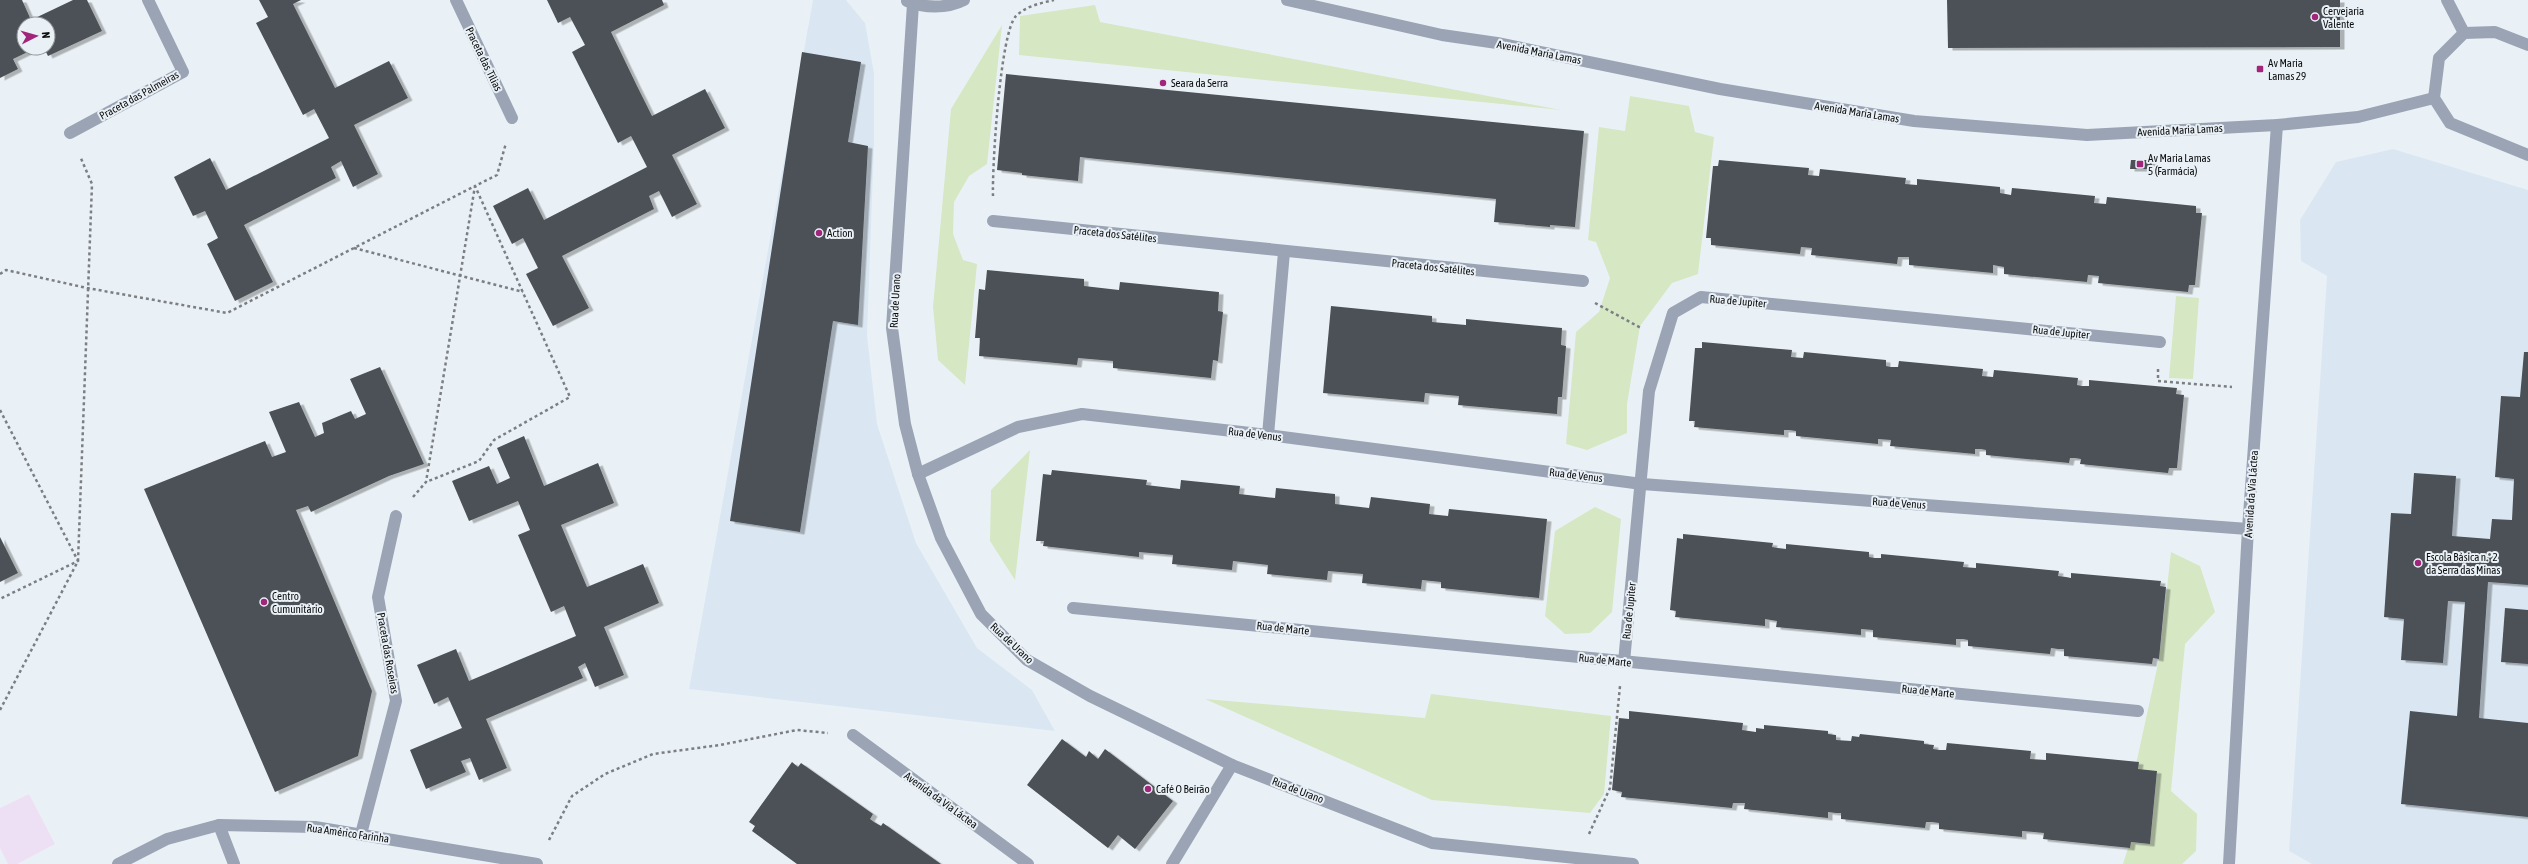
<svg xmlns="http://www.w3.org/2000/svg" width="2528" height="864" font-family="'Asap Condensed',sans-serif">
  <defs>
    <filter id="shadow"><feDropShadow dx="4.5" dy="2.5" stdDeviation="0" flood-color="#0004"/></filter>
  </defs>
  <rect width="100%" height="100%" fill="#eaf1f6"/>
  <g fill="#dae7f2">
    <path d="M813,0H846L865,23L874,73V144L867,335L877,424L916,543L977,648L1032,690L1055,731L689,689Z"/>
    <path d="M2393,149L2528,190V864H2312L2289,851L2327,276L2301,261L2300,220L2336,162Z"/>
  </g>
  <path fill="#eee0f4" d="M29,794L55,844L17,864H8L0,848V808Z"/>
  <g fill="#d6e7c4">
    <path d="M1095,5L1100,22L1561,110L1019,55L1020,16Z"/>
    <path d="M1002,25L987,164L969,176L954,202L953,234L963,260L977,264L965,385L938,360L933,307L951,109Z"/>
    <path d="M1630,96L1689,106L1695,132L1714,137L1698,274L1672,283L1640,326L1627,404V433L1587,450L1566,444L1576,332L1599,312L1610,278L1596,242L1588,240L1599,127L1625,131Z"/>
    <path d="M2176,296L2199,298L2193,379L2169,378Z"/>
    <path d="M1030,450L1015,580L990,541L991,490Z"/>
    <path d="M1595,507L1621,519L1612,612L1590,633L1565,634L1545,616L1555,531Z"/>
    <path d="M2171,552L2200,566L2215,612L2185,644L2171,791L2197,814L2196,851L2182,864H2123L2130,842L2150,844L2157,772L2135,769L2159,659Z"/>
    <path d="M1431,694L1611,716L1604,794L1590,813L1432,800L1205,699L1425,718Z"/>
  </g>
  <g fill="#4c5156" filter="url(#shadow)">
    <path d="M0,0H22L31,20L73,0H87L102,31L48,56L44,48H48V24H24V48H36L13,59L18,69L0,78Z"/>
    <path d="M259,0H301L293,4L335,88L389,61L408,98L354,125L378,174L353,187L341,161L331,167L336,178L244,225L273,282L235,301L207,244L218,238L205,211L193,216L174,177L210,158L226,190L329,138L314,109L303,115L256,23L268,17Z"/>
    <path d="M547,0H662L664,5L611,32L637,86L652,116L705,89L725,128L672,155L697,204L672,217L659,191L649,196L654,209L562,256L589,308L553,326L526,274L538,268L523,238L512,244L493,206L528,188L544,220L647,167L631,136L618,143L572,52L585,45L570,17L558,23Z"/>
    <path d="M1947,0H2340V47L1948,48Z"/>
    <path d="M802,52L861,62L848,142L868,146L858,325L833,321L800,532L730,521Z"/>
    <path d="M1006,74L1584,131L1575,227L1550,225V227L1494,222L1496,199L1097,159L1080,157L1078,181L1022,175V173L997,170Z"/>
    <path d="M1719,160L1809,168L1808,175L1819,176L1820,169L1906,178L1905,184L1917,185V179L2000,187V193L2011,195L2012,188L2095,196L2094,203L2106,204L2107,197L2196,206V213H2202L2195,285H2189L2188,292L2098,283L2099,276L2088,275L2087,282L2004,274V267L1993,265V273L1909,265V257H1898L1897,264L1811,255L1812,248L1801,247L1800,254L1711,245V238H1706L1713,166H1718Z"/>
    <path d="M2131,160H2152V169H2130Z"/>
    <path d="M987,270L1084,279V286L1119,290L1120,282L1219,292L1218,311L1223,312L1218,361L1213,360L1211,378L1113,368V361L1078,358L1077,365L979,356L980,338H975L979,289L985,290Z"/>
    <path d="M1331,306L1432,316V322L1466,325V319L1562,328L1561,345L1566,346L1562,397H1558L1557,414L1458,405L1459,396L1425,393L1424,402L1323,393Z"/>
    <path d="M1702,342L1792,350L1791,357L1803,358L1804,352L1886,360V366L1891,367H1898L1899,361L1983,369L1982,376L1993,377L1994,370L2078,378L2077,385L2082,386H2089V380L2177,388L2176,394L2184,395L2177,468H2169L2168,473L2080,464L2081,459L2075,458H2070L2069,463L1986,455V450L1981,449H1975V454L1890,446L1891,440L1878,439V444L1796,436V431L1789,430H1784V435L1694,427L1695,421H1689L1695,348H1702Z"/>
    <path d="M2524,352H2528V585L2488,582L2479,718L2528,723V817L2401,804L2410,711L2457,716L2465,602L2448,601L2443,663L2401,660L2404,619L2384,617L2391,513L2411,514L2414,473L2456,476L2452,536L2490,539L2492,519L2512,520L2514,479L2495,477L2501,396L2520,397Z"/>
    <path d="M380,367L424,464L389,476L311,512L308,506L296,510L372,691L358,756L275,792L144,489L265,441L272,457L286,452L269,412L299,402L315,437L324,433L322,423L351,411L355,419L366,414L350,379Z"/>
    <path d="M524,436L544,486L598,463L614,503L561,525L587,587L643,564L659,603L604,627L624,675L595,687L585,663L578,667L583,678L486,719L507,768L479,780L470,758L461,761L466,772L426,789L410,750L462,728L448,697L434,704L417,665L456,649L469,681L576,636L564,606L551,612L518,535L530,530L518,501L469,521L452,481L489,466L497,484L510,478L497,448Z"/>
    <path d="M1052,470L1147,480L1146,485L1180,489L1181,480L1240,486L1239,494L1275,498L1276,488L1335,494V504L1369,508L1371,497L1430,504L1429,514L1448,516L1449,509L1547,519L1539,598L1441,588V582L1422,580L1421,589L1362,583L1363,574L1328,571L1327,580L1267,574L1268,565L1233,561L1232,570L1172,564L1173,555L1139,552V557L1043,546L1044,541H1036L1043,474L1051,475Z"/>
    <path d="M1683,534L1773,543L1772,547L1778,548L1786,549V544L1869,552V557L1875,558H1881V554L1964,562L1963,567L1976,568V563L2059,571L2058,576L2066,577L2071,578V573L2161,581L2160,586L2166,587L2159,659L2153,658L2152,664L2064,656V649H2058L2051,648L2050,654L1968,646V640L1963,639H1956V645L1873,637V630L1861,629V635L1776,627L1777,621L1765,619V626L1675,617L1676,611L1670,610L1677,538L1683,539Z"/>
    <path d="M0,537L18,573L0,582Z"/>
    <path d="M2505,608L2528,610V664L2501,662Z"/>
    <path d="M1629,711L1743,723L1742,730L1756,732V728L1764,729V725L1828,731V734L1836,735V740L1851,741L1852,736L1859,737L1860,734L1924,741V744L1934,745L1933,749L1940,750H1946L1947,743L2031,751L2030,759L2046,760V753L2139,762L2138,769L2157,771L2150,844L2131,842L2130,848L2043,839L2044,833L2022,831V837L1939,829V823L1932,822H1926L1925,828L1841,819V813H1836L1828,812V818L1744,809L1745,803H1733L1732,808L1621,797L1622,792L1612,790L1619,718L1629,719Z"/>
    <path d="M1062,739L1086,757L1089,751L1098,759L1105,749L1173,801L1135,849L1118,835L1108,848L1027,785Z"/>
    <path d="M792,762L798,767L801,763L873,814L870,819L874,822L881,826L883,823L941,864H797L752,831L755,826L749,822Z"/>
  </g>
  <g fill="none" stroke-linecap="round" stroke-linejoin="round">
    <g stroke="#7b7f83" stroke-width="2.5" stroke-dasharray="3 3" stroke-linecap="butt">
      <path d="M993,196C992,169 1000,32 1016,16C1026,6 1041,3 1054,0"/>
      <path d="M354,248L523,292"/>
      <path d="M0,274L6,270L87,288L227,313L475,186L570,397L494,440L479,461L426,482"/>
      <path d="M1595,303L1641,328"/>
      <path d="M2158,369V381L2232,387"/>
      <path d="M0,410L78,561L0,599"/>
      <path d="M413,497L426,482L475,186L497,175L506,143"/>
      <path d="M0,710L78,561L92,184L80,156"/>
      <path d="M1589,834L1610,788L1620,686"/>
      <path d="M549,840L572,796L605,774L653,754L720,745L797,730L828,733"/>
    </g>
    <g stroke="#9ba4b4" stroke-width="12">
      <path d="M456,0L512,118"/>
      <path d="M70,133L183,72L148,0"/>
      <path d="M993,221L1583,281"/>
      <path d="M1268,435L1284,252"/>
      <path d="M918,474L1018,427L1082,414L1268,435L1642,484L2248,529"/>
      <path d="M1073,608L2138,711"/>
      <path d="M1624,662L1649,391L1673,313L1701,297L2160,342"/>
      <path d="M853,735L1028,864"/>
      <path d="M219,825L234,864"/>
      <path d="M361,834L396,701L378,597L396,516"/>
      <path d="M118,864L167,839L219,825L315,827L537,864"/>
      <path d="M1172,864L1232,765"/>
      <path d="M2229,864L2248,529L2277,125"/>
    </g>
    <g stroke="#9ba4b4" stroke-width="12">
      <path d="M1287,0L1442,35L1497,43L1720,89L1914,121L2087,135L2277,125L2358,117L2434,98"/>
      <path d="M2447,0L2464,33"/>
      <path d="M907,1C923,8 947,9 964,0"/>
      <path d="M913,4L892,328L905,424L918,474L941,538L981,614L1027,660L1090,696L1232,765L1432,843L1633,864"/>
      <path d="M2528,45L2495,32L2464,33L2439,58L2434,98L2450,123L2528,155"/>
    </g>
  </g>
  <g fill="#a1267b" stroke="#eaf1f6" stroke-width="1.5">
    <circle cx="2315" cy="17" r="4"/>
    <rect x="2256" y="65" width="8" height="8" rx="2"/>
    <circle cx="1163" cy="83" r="4"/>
    <rect x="2136" y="160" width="8" height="8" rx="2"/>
    <circle cx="819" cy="233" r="4"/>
    <circle cx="2418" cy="563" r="4"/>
    <circle cx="264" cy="602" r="4"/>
    <circle cx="1148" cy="789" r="4"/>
  </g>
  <g text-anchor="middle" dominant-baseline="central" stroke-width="4" stroke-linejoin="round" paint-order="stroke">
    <g font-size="11" fill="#0a0c0e" stroke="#eaf1f6" text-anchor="start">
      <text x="2323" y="11">Cervejaria<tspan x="2323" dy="13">Valente</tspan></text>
      <text x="2268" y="63">Av Maria<tspan x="2268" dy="13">Lamas 29</tspan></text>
      <text x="1171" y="83">Seara da Serra</text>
      <text x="2148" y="158">Av Maria Lamas<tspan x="2148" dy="13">5 (Farmácia)</tspan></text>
      <text x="827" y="233">Action</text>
      <text x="2426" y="557">Escola Básica n.º 2<tspan x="2426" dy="13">da Serra das Minas</tspan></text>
      <text x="272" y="596">Centro<tspan x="272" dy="13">Cumunitário</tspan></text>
      <text x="1156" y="789">Café O Beirão</text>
    </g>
    <g font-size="11" fill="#0a0c0e" stroke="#eaf1f6">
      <text transform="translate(1539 52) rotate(11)">Avenida Maria Lamas</text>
      <text transform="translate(484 59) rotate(64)">Praceta das Tílias</text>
      <text transform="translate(139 95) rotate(-29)">Praceta das Palmeiras</text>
      <text transform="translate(1857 112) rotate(9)">Avenida Maria Lamas</text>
      <text transform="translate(2180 130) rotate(-3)">Avenida Maria Lamas</text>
      <text transform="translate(1115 234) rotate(6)">Praceta dos Satélites</text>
      <text transform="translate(1433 267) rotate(6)">Praceta dos Satélites</text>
      <text transform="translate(895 301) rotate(-87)">Rua de Urano</text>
      <text transform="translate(1738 301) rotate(5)">Rua de Jupiter</text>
      <text transform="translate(2061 332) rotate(6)">Rua de Jupiter</text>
      <text transform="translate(1255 434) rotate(7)">Rua de Venus</text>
      <text transform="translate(1576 475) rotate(7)">Rua de Venus</text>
      <text transform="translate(2251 494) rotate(-86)">Avenida da Via Láctea</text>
      <text transform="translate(1899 503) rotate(4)">Rua de Venus</text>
      <text transform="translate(1629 611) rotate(-84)">Rua de Jupiter</text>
      <text transform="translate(1283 628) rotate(6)">Rua de Marte</text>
      <text transform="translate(1012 643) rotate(43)">Rua de Urano</text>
      <text transform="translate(388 653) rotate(80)">Praceta das Roseiras</text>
      <text transform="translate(1605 660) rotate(6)">Rua de Marte</text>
      <text transform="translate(1928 691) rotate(6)">Rua de Marte</text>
      <text transform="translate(1298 790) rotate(21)">Rua de Urano</text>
      <text transform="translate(941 800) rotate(36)">Avenida da Via Láctea</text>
      <text transform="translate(348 833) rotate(8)">Rua Américo Farinha</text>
    </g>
  </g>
  <g transform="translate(36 36) rotate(84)"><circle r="19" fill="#eaf1f6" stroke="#909599"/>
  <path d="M0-3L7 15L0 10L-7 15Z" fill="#a1267b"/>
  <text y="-6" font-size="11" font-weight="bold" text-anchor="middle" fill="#0a0c0e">N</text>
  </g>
</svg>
